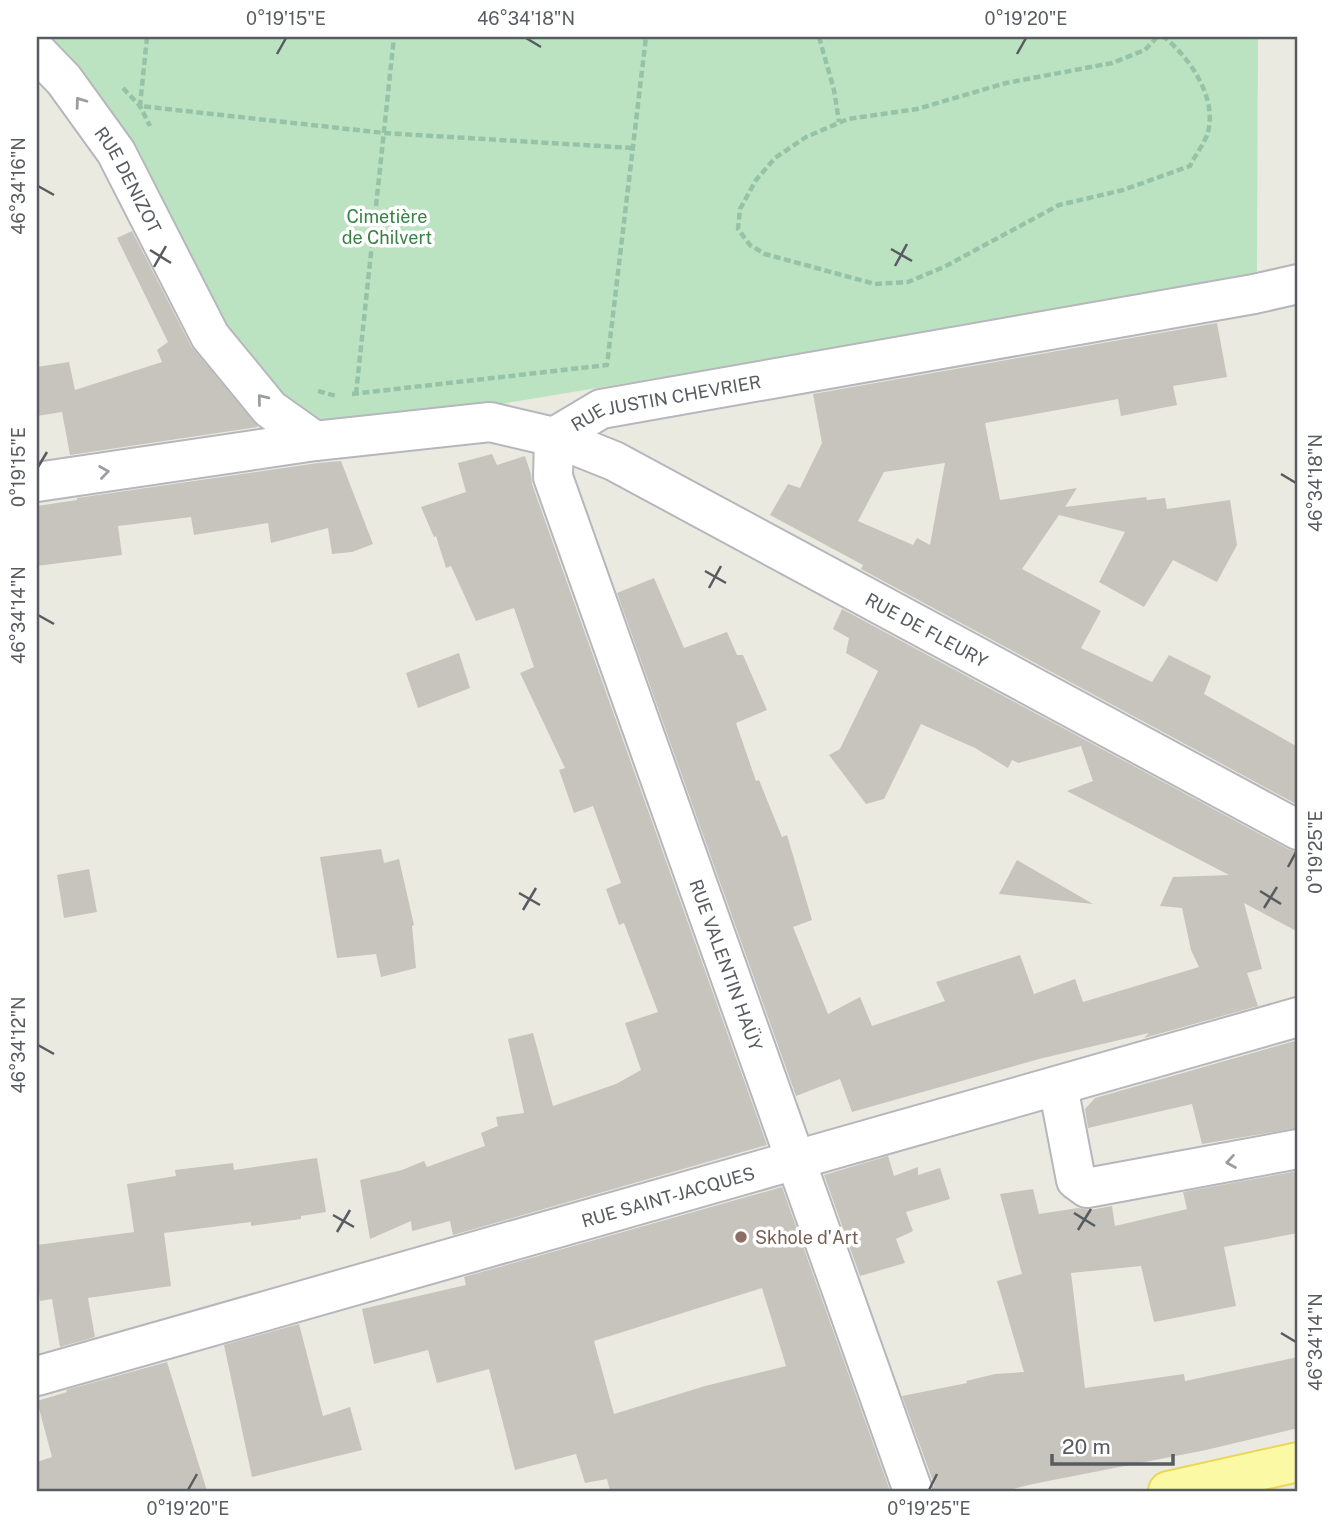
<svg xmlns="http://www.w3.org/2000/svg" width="1335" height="1528" font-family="'Public Sans',sans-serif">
  <rect width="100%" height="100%" fill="#ebeae0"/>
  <path fill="#bce3c1" d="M38,37H1258L1257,271L1243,281L464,410L344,424L320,420L298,413L244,355Z"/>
  <g fill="#c6c4bd" fill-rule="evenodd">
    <path d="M132,231L191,346L258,427L70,455L62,412L37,416V367L69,362L75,390L162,362L157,350L168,342L117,238Z"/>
    <path d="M1217,323L1227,377L1173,386L1177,405L1121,416L1118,399L985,423L1000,500L1077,488L1065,507L1146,497L1147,500L1165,498L1167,509L1230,500L1237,545L1217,582L1173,560L1144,607L1099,582L1125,532L1059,515L1022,569L1101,611L1081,648L1152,682L1169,655L1211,676L1204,694L1298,747V805L861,569L863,565L770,515L788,484L800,488L822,443L813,394ZM945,463L930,545L917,538L913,545L858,521L884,472Z"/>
    <path d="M492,454L497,465L525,456L531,474L532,484L767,1145L453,1235L450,1221L412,1231L411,1221L370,1239L360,1180L402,1170L424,1161L427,1167L485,1146L481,1133L498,1126L496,1117L524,1113L508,1039L533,1033L553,1106L616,1084L641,1070L625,1023L658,1012L624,923L619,925L606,889L621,883L593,806L574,813L559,770L565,768L520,673L534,667L514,608L476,621L451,566L446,568L436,536L434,537L421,507L466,492L458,463Z"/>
    <path d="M341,461L373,544L352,552L332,554L328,528L271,543L268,523L194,535L191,517L118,526L122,555L37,566V506L77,500V498L318,463Z"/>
    <path d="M654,578L684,648L727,632L737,655H743L767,710L736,723L756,781L759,780L782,837L787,835L812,920L793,927L828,1014L860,997L872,1026L945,1001L936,982L1020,955L1034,994L1075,979L1083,1002L1199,967L1191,950L1182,908L1160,906L1173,877L1229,875L1067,791L1093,781L1081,746L1018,763L1012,760L1008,768L975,748L921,724L884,799L866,804L829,755L840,749L878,671L846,653L849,638L833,629L842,609L1288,849L1298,852V932L1244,903L1262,969L1247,973L1258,1006L1144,1038L1149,1033L1039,1059L852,1112L840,1079L796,1096L617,593Z"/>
    <path d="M459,653L470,688L418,708L406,673Z"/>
    <path d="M381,849L384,863L399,859L414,925L412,926L416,968L381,977L376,954L337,958L320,857Z"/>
    <path d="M1017,860L1093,904L999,894Z"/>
    <path d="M89,869L97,912L64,918L57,875Z"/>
    <path d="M1298,1040V1128L1202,1144L1192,1104L1088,1128L1085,1109L1095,1098Z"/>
    <path d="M888,1156L894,1176L918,1167V1175L940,1168L950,1199L906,1212L913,1231L896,1239L905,1263L860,1276L824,1175Z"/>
    <path d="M317,1158L326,1212L301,1216V1219L251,1226V1222L164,1233L171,1286L88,1298L95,1337L60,1347L52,1299L40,1301L37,1273V1245L134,1232L127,1184L176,1176L175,1170L233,1163L234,1170Z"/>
    <path d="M1298,1171V1233L1224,1247L1236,1306L1154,1322L1141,1266L1071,1273L1085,1388L1184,1374L1185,1381L1298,1357V1428L1206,1450L1033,1484L1005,1491H934V1484L902,1396L967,1383L966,1381L995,1374L1024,1372L997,1281L1022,1274L1000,1194L1033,1189L1039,1214L1078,1208L1090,1210L1112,1206L1115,1226L1187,1209L1183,1192Z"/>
    <path d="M782,1187L890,1491H610L607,1479L585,1483L576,1454L515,1470L489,1369L437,1383L428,1350L374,1364L362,1309L466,1285L464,1277ZM762,1288L786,1366L705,1386L614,1414L594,1341Z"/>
    <path d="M299,1324L323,1416L350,1407L362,1450L252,1477L224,1345Z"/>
    <path d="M167,1362L207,1491H37V1462L52,1457L37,1401L67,1392L66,1390Z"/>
  </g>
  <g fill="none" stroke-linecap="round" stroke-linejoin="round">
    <defs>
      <g id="minor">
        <path id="s1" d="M37,52L64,80L116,152L210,336L270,409L315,441"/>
        <path id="s2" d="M37,482L315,441L490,422L554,437L601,409L1254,294L1298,284"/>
        <path d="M1058,1086L1076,1180L1087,1188L1298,1149"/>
        <path id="s3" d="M37,1376L1298,1017"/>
        <path id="s4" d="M913,1491L553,477L554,437L614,461L1298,830"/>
      </g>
      <path id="major" d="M1168,1491L1298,1462"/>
    </defs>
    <use href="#minor" stroke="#b5b7bc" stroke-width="42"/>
    <use href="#major" stroke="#ecd658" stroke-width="42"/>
    <g stroke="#96c3a8" stroke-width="4.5" stroke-dasharray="7 3.5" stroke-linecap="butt">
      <path d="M147,37L140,106L384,133L633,148"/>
      <path d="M819,37L834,90L839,122"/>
      <path d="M1157,37L1145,50L1112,63L1006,83L917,109L848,119L806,137L775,158L756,180L740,209L738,229L750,245L765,254L875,284L908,282L944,267L1059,205L1123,190L1190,166C1195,155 1205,143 1208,132C1217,97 1190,58 1164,37"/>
      <path d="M123,88L140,106L150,126"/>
      <path d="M318,391L336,396"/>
      <path d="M352,394L607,365L646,37"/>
      <path d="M356,394L394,37"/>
    </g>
    <use href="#minor" stroke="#fff" stroke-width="38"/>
    <use href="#major" stroke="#fcf9a4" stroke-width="38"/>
  </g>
  <defs><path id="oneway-chevron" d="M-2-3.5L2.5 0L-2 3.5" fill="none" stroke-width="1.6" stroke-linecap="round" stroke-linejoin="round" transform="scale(1.75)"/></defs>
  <g stroke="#9b9da0">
    <use href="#oneway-chevron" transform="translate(80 102) rotate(-126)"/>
    <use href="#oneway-chevron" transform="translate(262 399) rotate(-129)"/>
    <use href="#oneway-chevron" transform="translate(104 472) rotate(-8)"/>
    <use href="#oneway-chevron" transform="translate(1231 1162) rotate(170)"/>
  </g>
  <path fill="none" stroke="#585b60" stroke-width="2.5" d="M526,38L541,47M277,54L286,38M1017,54L1026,38M38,186L54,195M891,249L912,261M150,250L171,263M895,266L907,244M154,267L166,246M38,467L47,452M1281,474L1296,483M705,571L726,583M709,588L721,566M38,615L54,624M1288,867L1296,852M1260,891L1281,904M519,893L540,905M1264,908L1277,887M523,910L536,888M38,1045L54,1054M1074,1213L1095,1226M333,1215L354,1227M1078,1230L1091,1209M337,1232L350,1210M1281,1333L1296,1342M188,1490L197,1474M929,1490L937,1474"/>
  <circle fill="#8d6e63" stroke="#fff" stroke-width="2.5" cx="741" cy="1237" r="7"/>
  <g text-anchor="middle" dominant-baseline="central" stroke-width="7" stroke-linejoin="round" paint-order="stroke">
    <g font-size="18" fill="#585b60" stroke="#fff">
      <text stroke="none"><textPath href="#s1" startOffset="158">RUE DENIZOT</textPath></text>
      <text stroke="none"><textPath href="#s2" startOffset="642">RUE JUSTIN CHEVRIER</textPath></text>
      <text stroke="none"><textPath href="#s4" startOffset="1536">RUE DE FLEURY</textPath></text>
      <text transform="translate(726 965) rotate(70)">RUE VALENTIN HAÜY</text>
      <text stroke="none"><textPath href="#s3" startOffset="656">RUE SAINT-JACQUES</textPath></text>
    </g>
    <g font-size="18" fill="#378144" stroke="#fff">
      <text x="387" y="216">Cimetière<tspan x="387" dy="21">de Chilvert</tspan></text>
    </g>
    <g font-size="18" fill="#785e54" stroke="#fff" text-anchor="start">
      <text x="755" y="1237">Skhole d'Art</text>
    </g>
  </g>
  <rect width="1335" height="1528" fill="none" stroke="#ffffff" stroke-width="77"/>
  <path d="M1052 1454v10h121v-10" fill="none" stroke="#585b60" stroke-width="3.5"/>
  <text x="1062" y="1454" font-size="21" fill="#585b60" stroke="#ffffff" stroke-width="5" paint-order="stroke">20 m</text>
  <rect x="38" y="38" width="1258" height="1452" fill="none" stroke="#585b60" stroke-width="2.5"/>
  <g font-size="18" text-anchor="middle" fill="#585b60">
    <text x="286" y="25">0°19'15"E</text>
    <text x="526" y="25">46°34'18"N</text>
    <text x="1026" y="25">0°19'20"E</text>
    <text transform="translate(19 186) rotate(-90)" y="6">46°34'16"N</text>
    <text transform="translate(19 467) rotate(-90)" y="6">0°19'15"E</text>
    <text transform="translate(1316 483) rotate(-90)" y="6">46°34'18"N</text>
    <text transform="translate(19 615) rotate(-90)" y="6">46°34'14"N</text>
    <text transform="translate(1316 852) rotate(-90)" y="6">0°19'25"E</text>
    <text transform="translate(19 1045) rotate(-90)" y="6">46°34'12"N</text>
    <text transform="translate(1316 1342) rotate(-90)" y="6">46°34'14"N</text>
    <text x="188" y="1515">0°19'20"E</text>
    <text x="929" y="1515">0°19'25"E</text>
  </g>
</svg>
